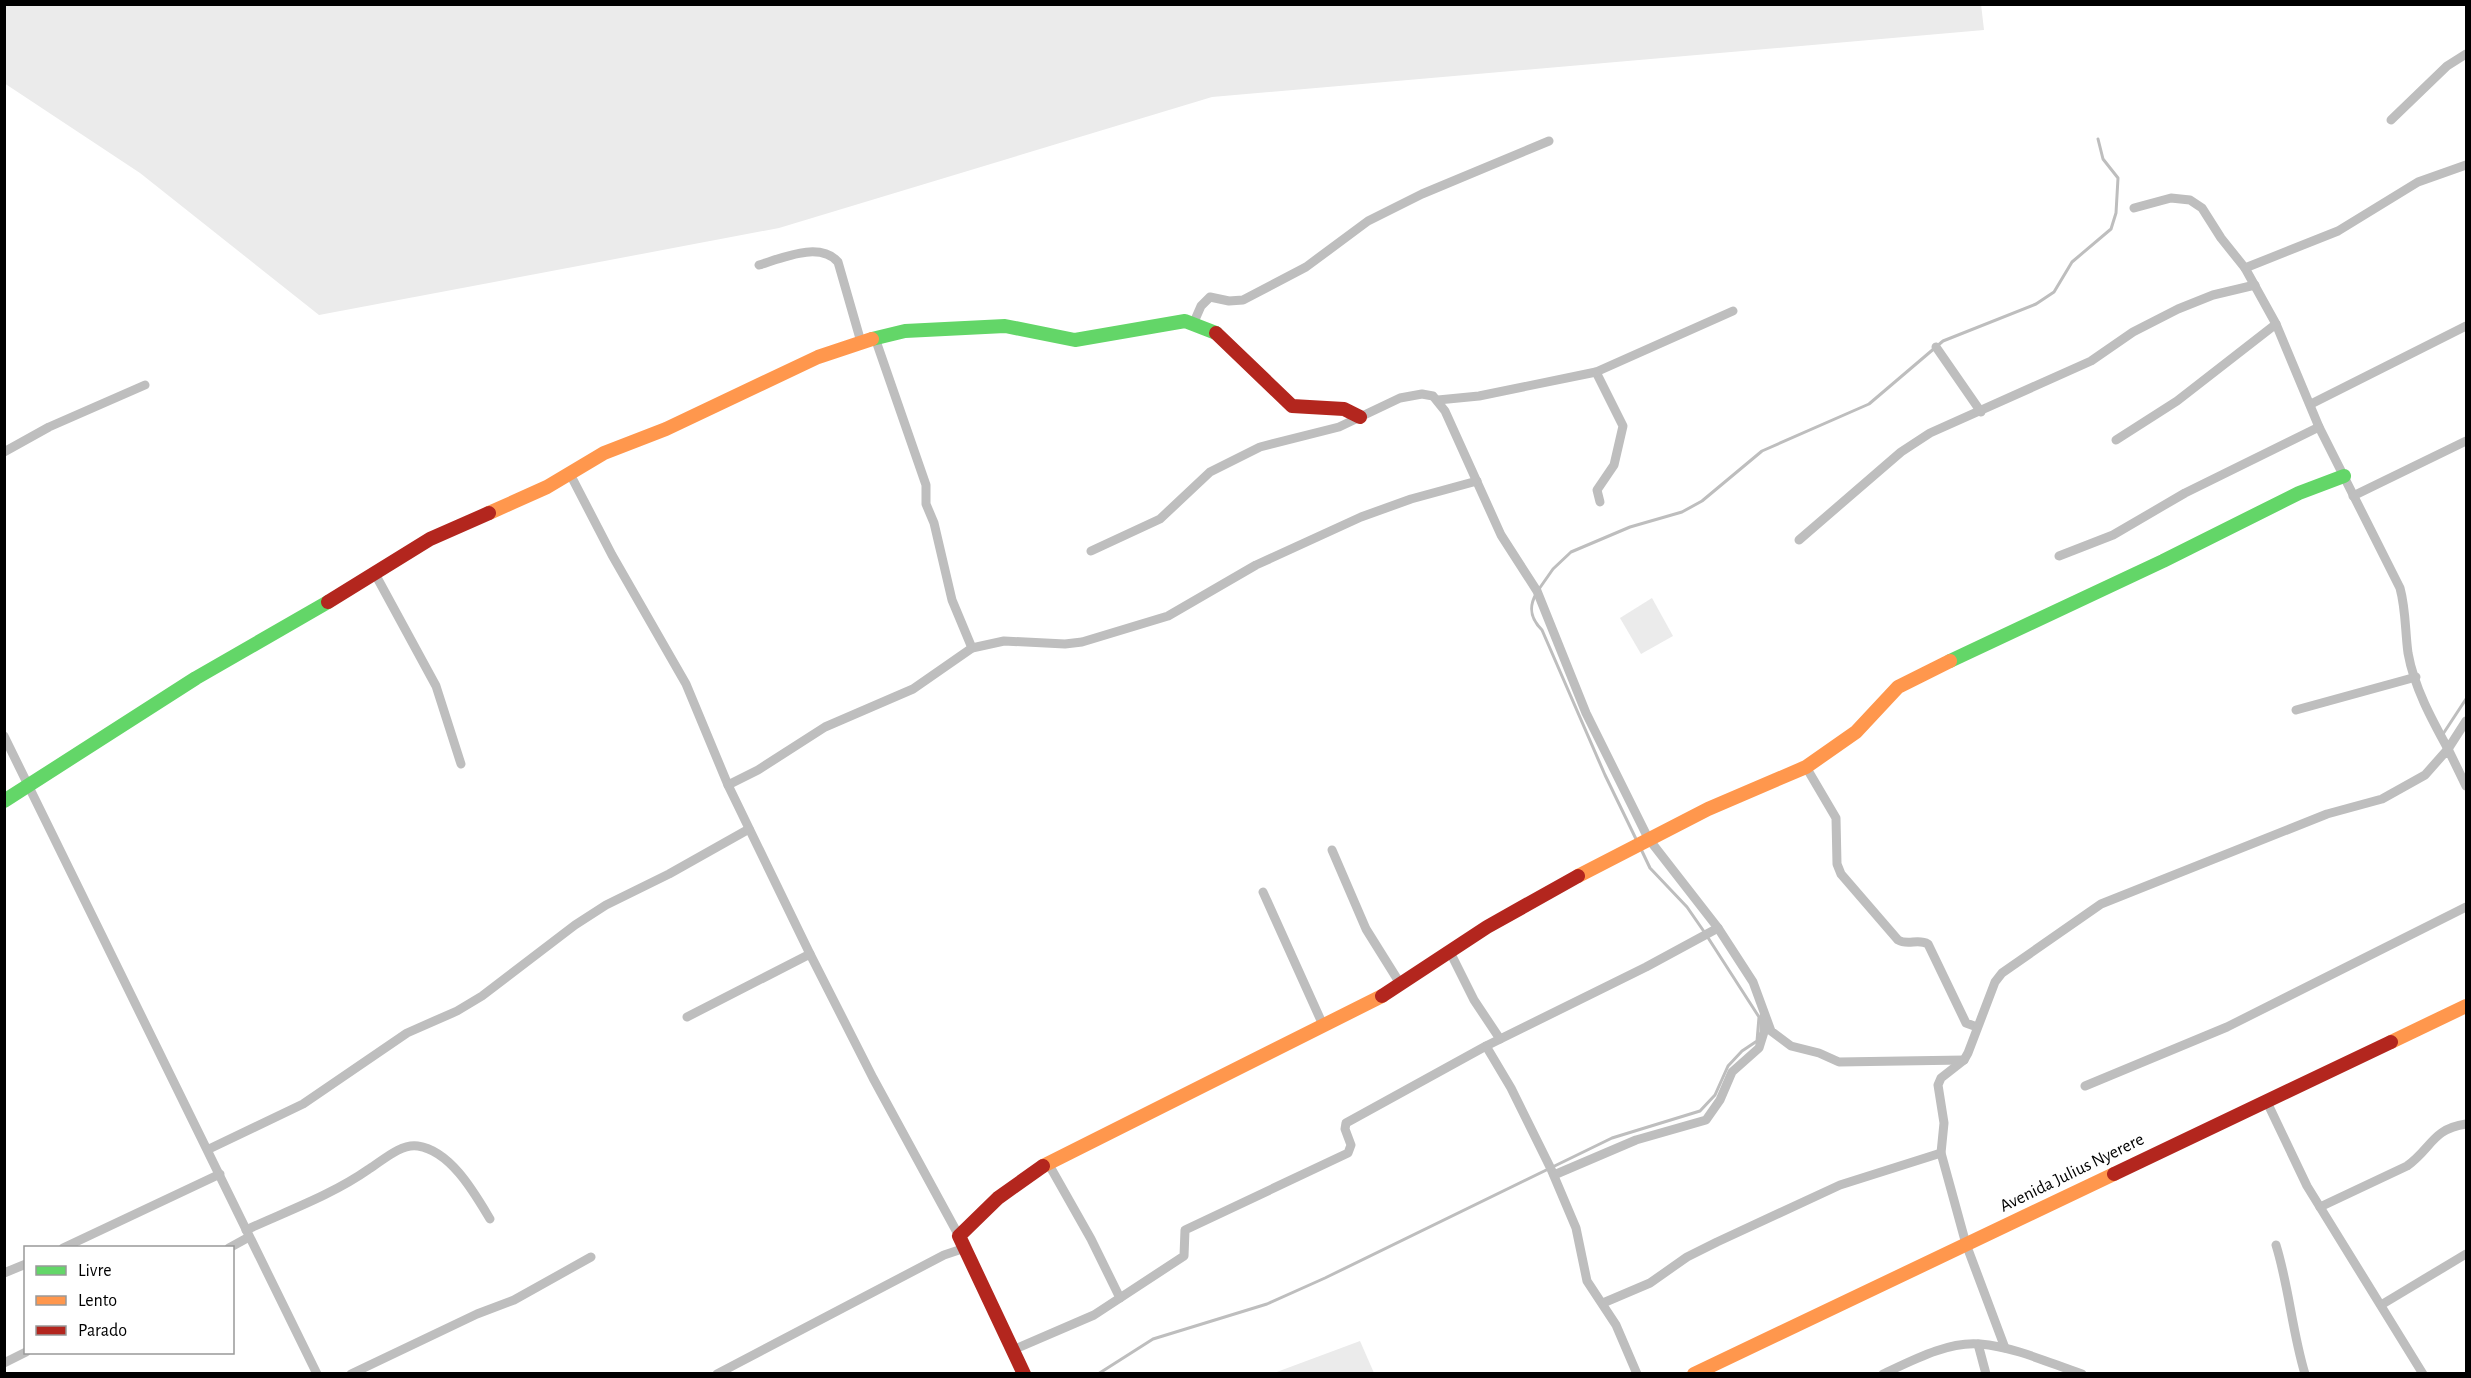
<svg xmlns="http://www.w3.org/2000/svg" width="2471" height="1378" font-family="'Alegreya Sans',sans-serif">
  <rect width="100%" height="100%" fill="#fff"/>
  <g fill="#ebebeb">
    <path d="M1981,4L1984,30L1212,97L779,228L319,315L140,173L4,83L5,4Z"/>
    <path d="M1652,598L1673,636L1641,654L1620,618Z"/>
    <path d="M1360,1341L1374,1373H1274Z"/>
  </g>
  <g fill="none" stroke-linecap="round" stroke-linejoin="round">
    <g stroke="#bebebe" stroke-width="3">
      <path d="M1539,589L1553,569L1571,552L1630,527L1682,512L1702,501L1762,451L1869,404L1943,341L2036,304L2054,292L2072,262L2111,229L2116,213L2118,178L2103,159L2098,139"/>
      <path d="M1536,594C1528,608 1531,619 1542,630L1605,775L1636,839"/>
      <path d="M2443,734L2466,699"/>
      <path d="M1098,1374L1153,1339L1267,1304L1325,1278L1612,1138L1700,1111L1715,1095L1728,1066L1742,1051L1757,1041L1759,1017L1705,933L1687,907L1650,868L1640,847"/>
    </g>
    <g stroke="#bebebe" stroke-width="9">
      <path d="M2391,120L2447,66L2466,54"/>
      <path d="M2134,208L2171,198L2190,200L2202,208L2221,238L2245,268L2276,324L2319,427L2400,588C2406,610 2405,631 2408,653C2414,687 2432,720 2448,749L2466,721"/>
      <path d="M759,265C782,258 820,241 838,262L861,342"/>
      <path d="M2245,268L2338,231L2418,182L2466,165"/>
      <path d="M1194,322L1201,306L1210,297L1229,301L1243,300L1306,267L1368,221L1422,194L1549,141"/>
      <path d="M875,338L926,485V504L934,523L952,600L972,648"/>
      <path d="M1936,347L1981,412"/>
      <path d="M1596,372L1623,426L1614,465L1597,490L1600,502"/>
      <path d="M1438,400L1479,396L1596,372L1733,311"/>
      <path d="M2311,404L2466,326"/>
      <path d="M2116,440L2177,401L2276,324"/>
      <path d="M4,452L49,427L145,385"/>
      <path d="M570,474L612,555L686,684L728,785L810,954L873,1078L959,1236"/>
      <path d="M2353,496L2466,441"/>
      <path d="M1799,540L1901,452L1930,433L2091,361L2133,332L2178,309L2213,295L2255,285"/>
      <path d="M1091,551L1160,519L1210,472L1260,447L1339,427L1400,398L1422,394L1433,396L1445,411L1501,535L1537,591L1586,713L1648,838L1718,928L1753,982L1771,1031L1791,1046L1819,1053L1839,1062L1964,1060"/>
      <path d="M2059,556L2113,535L2185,493L2319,427"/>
      <path d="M374,572L436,686L461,764"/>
      <path d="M2296,710L2416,677"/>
      <path d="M4,736L317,1374"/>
      <path d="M1806,767L1836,818L1837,864L1841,874L1898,940C1908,946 1918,938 1928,944L1966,1023L1977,1027"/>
      <path d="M728,785L758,770L825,727L913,689L972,648L1004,641L1065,644L1082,642L1168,616L1256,565L1361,517L1411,499L1477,481"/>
      <path d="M1332,850L1366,929L1401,985"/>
      <path d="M1263,892L1323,1025"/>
      <path d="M1450,952L1474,1000L1500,1039"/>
      <path d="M687,1017L810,954"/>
      <path d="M1486,1046L1511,1088L1551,1169L1576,1228L1587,1281L1616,1325L1637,1374"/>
      <path d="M2085,1086L2227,1027L2466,907"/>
      <path d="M2266,1100L2307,1186L2423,1374"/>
      <path d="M209,1149L303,1104L407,1033L457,1011L482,996L575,925L606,905L669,874L749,829"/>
      <path d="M1048,1163L1091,1239L1120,1298"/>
      <path d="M1554,1175L1636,1140L1706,1120L1720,1100L1732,1072L1759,1048L1764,1032V1016"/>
      <path d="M2320,1207L2407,1166C2432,1148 2432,1129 2466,1124"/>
      <path d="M246,1230C287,1211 332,1195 369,1169C382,1161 401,1143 418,1146C451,1151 475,1194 490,1219"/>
      <path d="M2276,1245C2289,1287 2292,1331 2305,1374"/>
      <path d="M63,1248L220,1174"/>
      <path d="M229,1248L249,1237"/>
      <path d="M4,1273L26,1264"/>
      <path d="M1603,1303L1650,1283L1687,1257L1717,1242L1840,1185L1941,1153"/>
      <path d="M2381,1305L2466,1254"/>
      <path d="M1978,1344L1986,1374"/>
      <path d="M2005,1348L1966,1244L1941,1153L1944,1123L1938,1085L1941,1078L1964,1060L1968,1053L1995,982L2002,973L2101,904L2327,814L2382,799L2425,775L2448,749L2466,786"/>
      <path d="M1013,1350L1094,1315L1184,1256L1185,1230L1348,1153L1351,1145L1345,1129L1346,1123L1486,1046L1646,967L1718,928"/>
      <path d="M4,1363L26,1352"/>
      <path d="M351,1374L477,1314L514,1300L591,1257"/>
      <path d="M717,1374L944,1255L965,1248"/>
      <path d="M1883,1374C1911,1361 1948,1341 1980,1344C2015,1347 2049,1363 2082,1374"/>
    </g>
    <g stroke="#63d668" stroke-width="14">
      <path d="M872,339L905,331L1005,326L1075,340L1185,321L1216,333"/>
      <path d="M1950,661L2163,561L2299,493L2344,476"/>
      <path d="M4,801L196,678L328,602"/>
    </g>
    <g stroke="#ff974d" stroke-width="14">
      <path d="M489,513L547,487L604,453L666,429L818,357L872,339"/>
      <path d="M1578,876L1708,809L1806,767L1856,732L1898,687L1950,661"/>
      <path d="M2391,1042L2466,1006"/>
      <path d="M1043,1166L1382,996"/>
      <path d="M1694,1374L2114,1174"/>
    </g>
    <g stroke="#b3261e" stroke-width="14">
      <path d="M1216,333L1292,406L1344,409L1360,417"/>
      <path d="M328,602L430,539L489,513"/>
      <path d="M1382,996L1487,927L1578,876"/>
      <path d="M2114,1174L2391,1042"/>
      <path d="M1024,1374L959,1236L998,1198L1043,1166"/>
    </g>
  </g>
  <g text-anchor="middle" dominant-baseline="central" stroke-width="4.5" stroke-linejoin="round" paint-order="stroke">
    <g font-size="18" fill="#000" stroke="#fff">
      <text transform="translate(2072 1173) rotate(-26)">Avenida Julius Nyerere</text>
    </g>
  </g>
  <rect width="2471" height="1378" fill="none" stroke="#000000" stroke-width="12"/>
  <rect x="24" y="1246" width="210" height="108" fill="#ffffff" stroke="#999999" stroke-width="1.5"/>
  <rect x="36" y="1266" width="30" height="9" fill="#63d668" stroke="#999999" stroke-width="1.5"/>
  <text x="78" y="1276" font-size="18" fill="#000000">Livre</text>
  <rect x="36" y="1296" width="30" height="9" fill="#ff974d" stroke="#999999" stroke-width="1.5"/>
  <text x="78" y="1306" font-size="18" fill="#000000">Lento</text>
  <rect x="36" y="1326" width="30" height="9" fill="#b3261e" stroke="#999999" stroke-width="1.5"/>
  <text x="78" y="1336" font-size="18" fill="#000000">Parado</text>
</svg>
